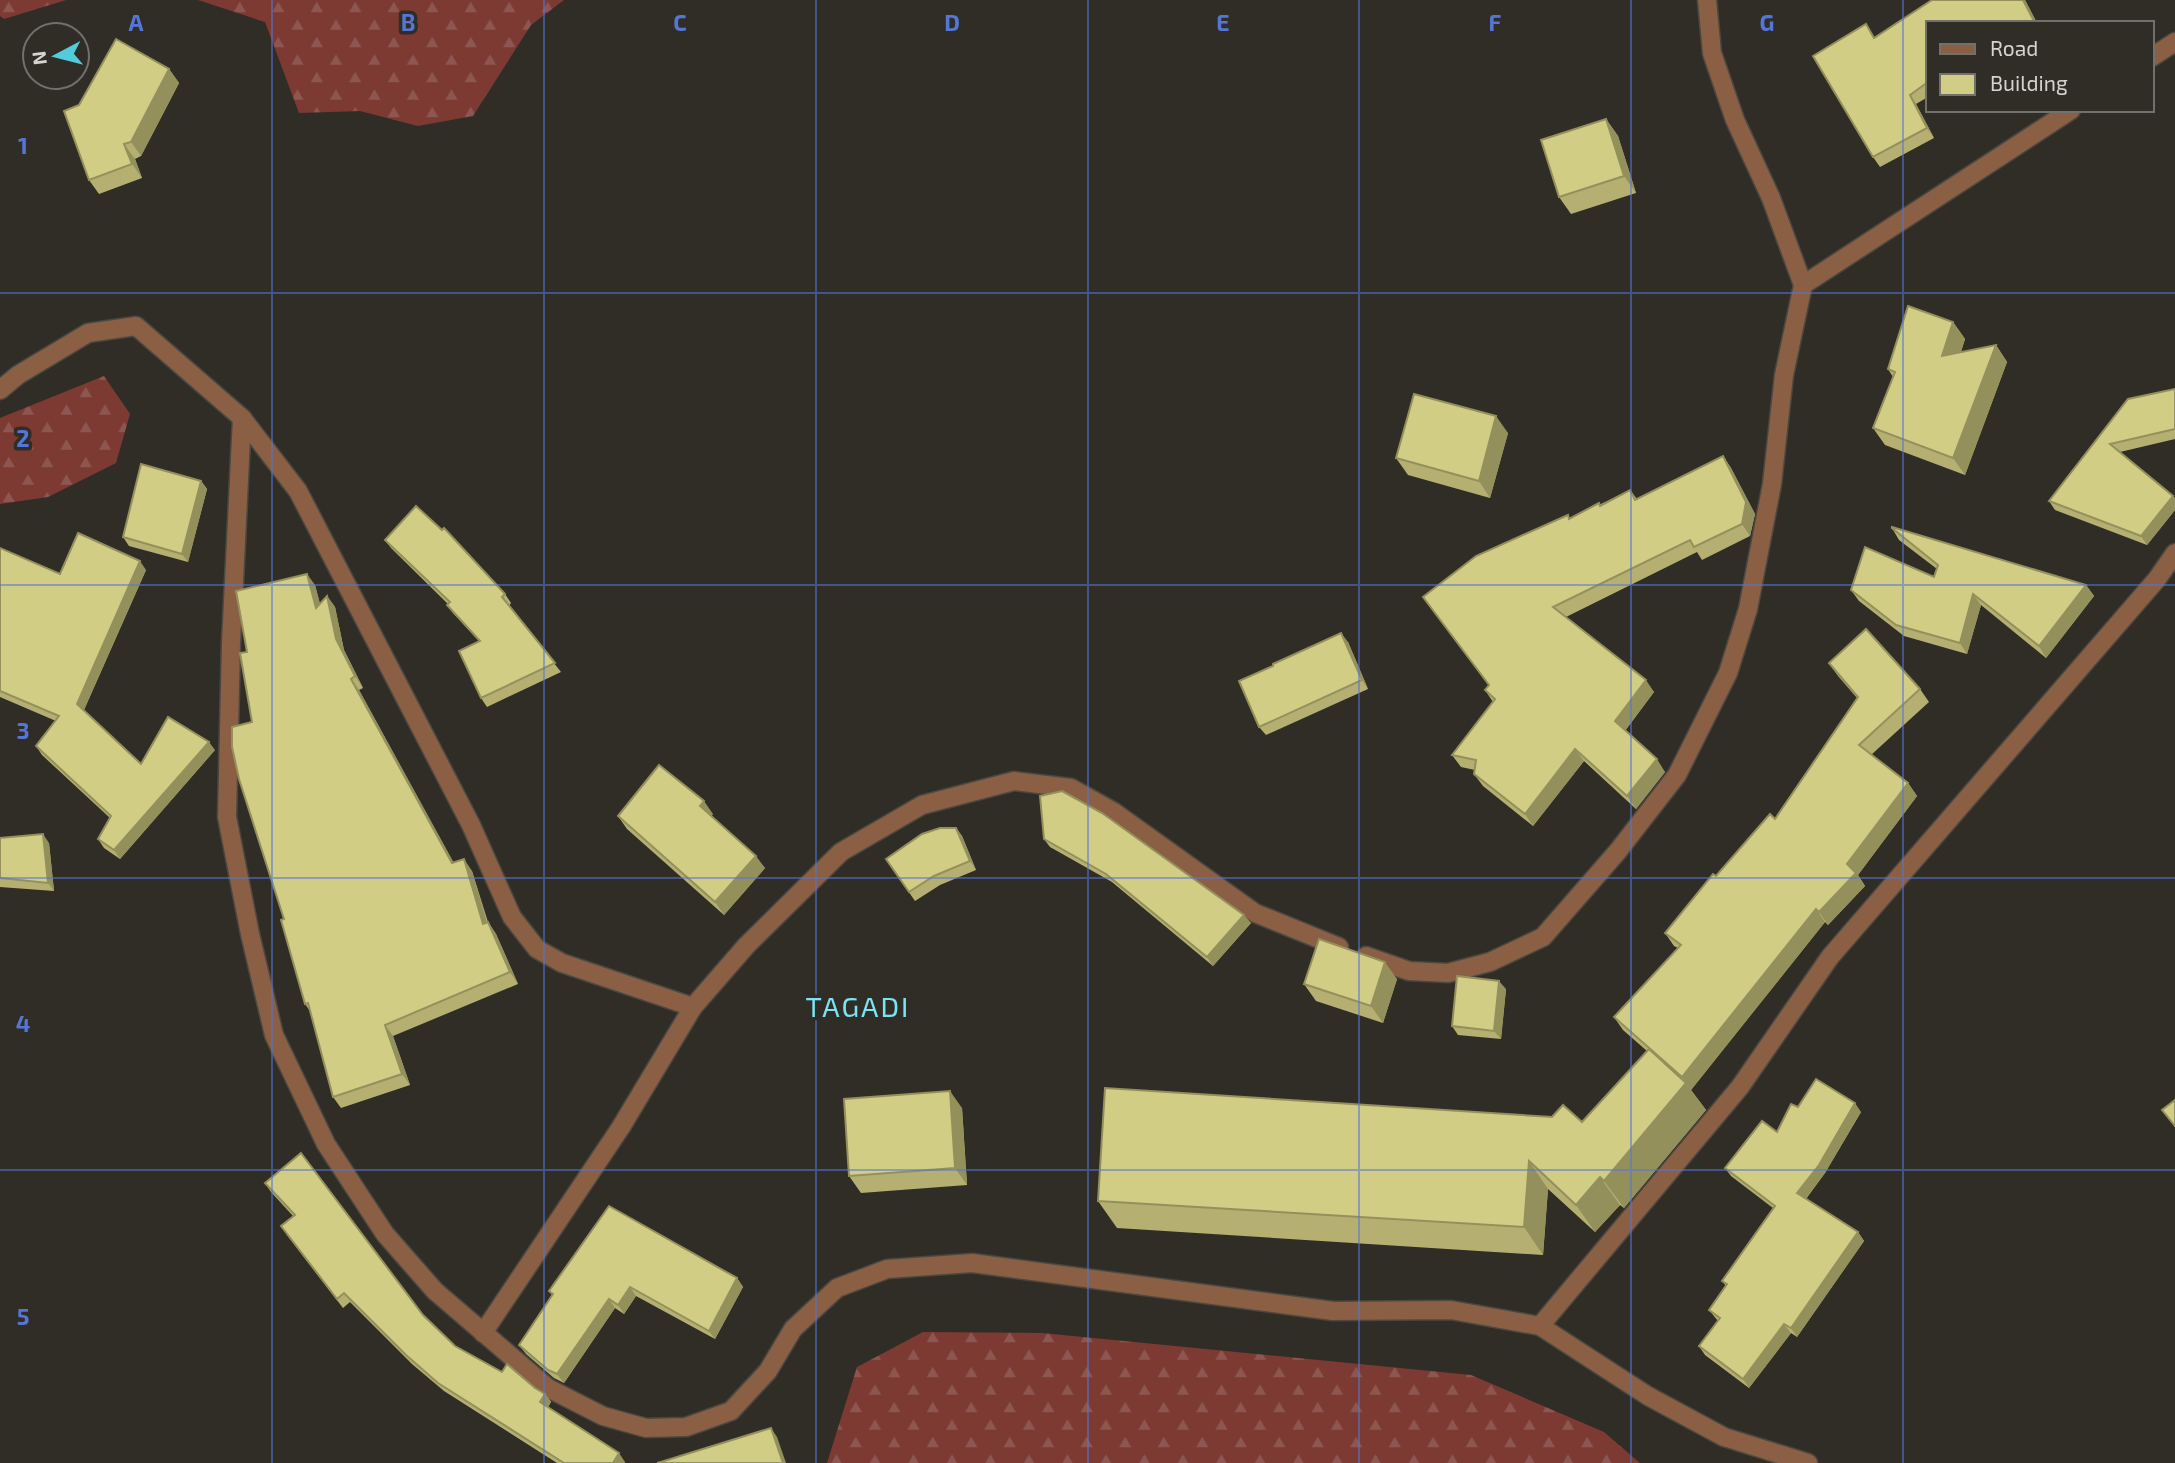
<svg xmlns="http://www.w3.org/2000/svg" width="2175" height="1463" font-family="'Exo 2',sans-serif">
  <defs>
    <pattern id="forest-firs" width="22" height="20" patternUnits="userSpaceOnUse" patternTransform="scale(1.75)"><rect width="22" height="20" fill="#7c3a33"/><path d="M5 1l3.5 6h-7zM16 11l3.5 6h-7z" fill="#8e5650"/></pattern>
  </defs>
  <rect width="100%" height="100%" fill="#302d27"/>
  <g fill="url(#forest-firs)">
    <path d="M0,0H66L4,19L0,16Z"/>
    <path d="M198,0H564L531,25L473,116L418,126L360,111L299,113L265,22Z"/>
    <path d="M104,376L130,414L116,463L48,497L0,504V418Z"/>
    <path d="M923,1332L1042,1333L1471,1375L1604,1432L1640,1463H827L857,1367Z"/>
  </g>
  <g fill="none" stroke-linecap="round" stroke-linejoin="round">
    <defs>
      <g id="minor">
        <path d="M2152,57L2175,42"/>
        <path d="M1803,285L2071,110"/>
        <path d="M0,390L18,375L88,333L136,326L242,418L298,491L471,825L512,917L537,949L562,963L693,1007"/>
        <path d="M242,418L231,643L227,817L250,934L274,1035L326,1144L385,1234L435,1291L548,1388L603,1416L646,1428L686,1427L731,1411L768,1371L793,1329L837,1288L887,1269L972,1263L1333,1311L1451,1310L1540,1326L1648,1396L1724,1437L1808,1463"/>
        <path d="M1366,956L1409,971L1448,973L1490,962L1543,937L1618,851L1677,775L1728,673L1748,609L1772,484L1784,375L1803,285L1771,198L1735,120L1712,53L1707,0"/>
        <path d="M1540,1326L1740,1087L1830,957L2157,579L2175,553"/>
        <path d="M483,1333L621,1127L693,1007L746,946L841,852L922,805L1014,781L1071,788L1114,812L1255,913L1339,947"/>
      </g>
    </defs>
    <use href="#minor" stroke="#4b4842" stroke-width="21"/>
    <use href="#minor" stroke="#8a5f43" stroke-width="18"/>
  </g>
  <g fill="#b5b072">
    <path d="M1932,0H2025L2037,23H1928V97L1916,104L1934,138L1880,167L1873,157L1875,38Z"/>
    <path d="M169,69L179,83L141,156L135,159L142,178L99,194L89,180Z"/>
    <path d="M1606,119L1618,136L1636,193L1571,214L1559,197Z"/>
    <path d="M1953,322L1965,339L1961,352L1996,345L2007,362L1965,475L1885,445L1873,428L1893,377L1888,369Z"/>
    <path d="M2175,389V439L2120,452L2175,498V510L2147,545L2055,510L2049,501L2128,399Z"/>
    <path d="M1508,433L1490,498L1408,475L1396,458Z"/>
    <path d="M1723,456L1731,468L1755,514L1750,536L1702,560L1697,552L1566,617L1654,692L1625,731L1665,772L1636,809L1584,761L1533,826L1483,786L1474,774L1475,770L1461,767L1452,755L1493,702L1485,690L1489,686L1570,519L1630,490L1637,499Z"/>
    <path d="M201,481L207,489L188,562L129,546L123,537Z"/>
    <path d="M1892,528L2086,585L2094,596L2046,658L1981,605L1967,654L1904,636L1859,601L1851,590L1934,577L1937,569L1899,540Z"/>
    <path d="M385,540L505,594L511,603L509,606L561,672L487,707L481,698L479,641L453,613L447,605L448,604L391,548Z"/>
    <path d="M0,548L60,574L146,570L84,710L141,764L215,750L120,859L104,848L98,839L110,818L42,755L36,746L56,721L0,697Z"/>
    <path d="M315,585L320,604L327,596L335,607L344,650L363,688L359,690L453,862L472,871L488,922L496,934L518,984L393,1036L410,1085L341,1108L333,1097L310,1011L305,1004L284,919L252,722L247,652Z"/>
    <path d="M1348,642L1368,689L1266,735L1259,727Z"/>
    <path d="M1829,663L1920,689L1929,702L1871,755L1908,783L1917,796L1858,875L1865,886L1828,925L1825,922L1691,1090L1706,1110L1624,1208L1620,1205L1595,1232L1548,1189L1543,1255L1117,1228L1098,1201L1582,1122L1647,1051L1623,1030L1614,1017L1678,948L1674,946L1665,933L1716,876L1775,819L1857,698L1838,676Z"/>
    <path d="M713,814L711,816L765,868L724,915L627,829L618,816Z"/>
    <path d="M956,828L962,836L976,870L940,885L915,901L886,859Z"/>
    <path d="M0,838L49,843L54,891L0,887Z"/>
    <path d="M1044,839L1251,923L1213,966L1112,882L1050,847Z"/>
    <path d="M1397,979L1383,1023L1316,1001L1304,984Z"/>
    <path d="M1506,989L1501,1039L1458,1035L1452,1026Z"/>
    <path d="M1798,1107L1861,1112L1825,1173L1806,1199L1858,1232L1864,1241L1797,1337L1791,1333L1749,1388L1705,1355L1699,1346L1718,1321L1709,1310L1726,1286L1722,1281L1773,1208L1731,1176L1725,1168L1777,1132Z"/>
    <path d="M962,1108L967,1185L861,1193L849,1176Z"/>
    <path d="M265,1183L423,1315L455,1346L502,1372L545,1394L551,1402L548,1407L625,1462L624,1463H557L444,1391L412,1364L350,1302L343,1308L287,1235L293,1216L271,1192Z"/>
    <path d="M737,1278L743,1287L715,1339L636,1296L624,1314L615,1308L564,1383L554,1378L526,1354L519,1345L552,1295L549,1291Z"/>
  </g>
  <g fill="#93905c">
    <path d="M2023,0H2025L2037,23H2035Z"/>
    <path d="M169,69L179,83L141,156L131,142Z"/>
    <path d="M1910,95L1916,104L1934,138L1927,128Z"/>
    <path d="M1606,119L1618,136L1636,193L1624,176Z"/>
    <path d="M124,144L135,159L142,178L132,164Z"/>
    <path d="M1953,322L1965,339L1954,373L1942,356Z"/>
    <path d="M1996,345L2007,362L1965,475L1953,458Z"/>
    <path d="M1496,416L1508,433L1490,498L1479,481Z"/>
    <path d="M1723,456L1731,468L1755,514L1750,536L1742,524Z"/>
    <path d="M201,481L207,489L188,562L182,554Z"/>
    <path d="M2173,496L2175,498V510L2147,545L2141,536Z"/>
    <path d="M140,561L146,570L83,712L77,704Z"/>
    <path d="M307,574L315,585L324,619L316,608Z"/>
    <path d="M2086,585L2094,596L2046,658L2039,646Z"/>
    <path d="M1973,594L1981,605L1967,654L1960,643Z"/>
    <path d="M327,596L335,607L344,650L363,688L355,676L336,639Z"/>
    <path d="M1341,633L1348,642L1368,689L1362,680Z"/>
    <path d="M351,679L359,690L460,874L452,863Z"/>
    <path d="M1646,680L1654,692L1623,733L1615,721Z"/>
    <path d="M209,742L215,750L120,859L114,850Z"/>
    <path d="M1575,749L1584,761L1533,826L1525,814Z"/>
    <path d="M1657,759L1665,772L1636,809L1627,796Z"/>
    <path d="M1908,783L1917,796L1858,875L1865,886L1828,925L1819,912L1847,864Z"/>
    <path d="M704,801L713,814L709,818L700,806Z"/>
    <path d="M956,828L962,836L976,870L970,861Z"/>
    <path d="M43,834L49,843L54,891L48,883Z"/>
    <path d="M756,856L765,868L724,915L715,902Z"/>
    <path d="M464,859L472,871L491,936L483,924Z"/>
    <path d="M1816,909L1825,922L1691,1090L1706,1110L1624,1208L1604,1181L1686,1083L1682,1077Z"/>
    <path d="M1244,915L1251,923L1213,966L1207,957Z"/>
    <path d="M488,922L496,934L518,984L510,972Z"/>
    <path d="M1385,962L1397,979L1383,1023L1371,1006Z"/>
    <path d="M1499,981L1506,989L1501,1039L1494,1031Z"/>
    <path d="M385,1025L393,1036L410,1085L402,1074Z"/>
    <path d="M950,1091L962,1108L967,1185L955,1168Z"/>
    <path d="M1855,1103L1861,1112L1825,1173L1803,1202L1797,1193Z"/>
    <path d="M1529,1161L1548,1189L1543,1255L1524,1227Z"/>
    <path d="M1600,1177L1620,1205L1595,1232L1576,1205Z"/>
    <path d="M1858,1232L1864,1241L1797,1337L1791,1328Z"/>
    <path d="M737,1278L743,1287L715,1339L709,1331Z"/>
    <path d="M630,1287L636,1296L624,1314L618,1305Z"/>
    <path d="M609,1299L615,1308L564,1383L557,1374Z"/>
    <path d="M1784,1324L1791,1333L1749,1388L1743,1379Z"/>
    <path d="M545,1394L551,1402L546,1411L540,1402Z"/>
    <path d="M771,1428L777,1437L786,1463H783Z"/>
    <path d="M619,1453L625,1462L624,1463H613Z"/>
  </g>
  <g fill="#d2cd84" stroke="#93905c" stroke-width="2">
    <path d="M1932,0H2023L2035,23H1928V82L1910,95L1927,128L1873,157L1813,56L1866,24L1874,38Z"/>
    <path d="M116,39L169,69L131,142L124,144L132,164L89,180L64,111L79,105Z"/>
    <path d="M1606,119L1624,176L1559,197L1541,140Z"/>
    <path d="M1908,306L1953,322L1942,356L1996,345L1953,458L1873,428L1895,372L1888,369Z"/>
    <path d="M2175,389V429L2110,444L2173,496L2141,536L2049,501L2128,399Z"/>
    <path d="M1414,394L1496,416L1479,481L1396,458Z"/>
    <path d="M1723,456L1746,502L1742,524L1694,547L1690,540L1553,607L1646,680L1615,721L1657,759L1627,796L1575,749L1525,814L1474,774L1476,760L1452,755L1495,699L1485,690L1489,685L1423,597L1476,556L1568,515L1569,519L1599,503L1600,506L1630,490L1635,500Z"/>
    <path d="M141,464L201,481L182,554L123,537Z"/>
    <path d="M416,506L442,530L444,528L505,594L502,597L555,663L481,698L459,651L480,641L447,605L450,602L385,540Z"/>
    <path d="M1892,527L2086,585L2039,646L1973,594L1960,643L1896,625L1851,590L1865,547L1934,577L1938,565L1892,528Z"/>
    <path d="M78,533L140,561L77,704L141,764L168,717L209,742L114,850L98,839L111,816L36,746L59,716L0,691V548L60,574Z"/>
    <path d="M307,574L316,608L327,596L336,639L355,676L351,679L452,863L464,859L483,924L488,922L510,972L385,1025L402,1074L333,1097L308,1003L305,1004L281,920L284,919L239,779L232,747V727L252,722L240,653L247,652L236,591Z"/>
    <path d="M1866,629L1920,689L1859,745L1908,783L1847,864L1856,873L1819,912L1816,909L1682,1077L1614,1017L1681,945L1665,933L1713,874L1716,876L1770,814L1775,819L1858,697L1829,663Z"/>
    <path d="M1341,633L1362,680L1259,727L1239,681L1273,666V664Z"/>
    <path d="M659,765L704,801L700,806L756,856L715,902L618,816Z"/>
    <path d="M1062,791L1102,813L1244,915L1207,957L1106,874L1044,839L1040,796Z"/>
    <path d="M940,828H956L970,861L934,876L909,892L886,859L922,834Z"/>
    <path d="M43,834L48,883L0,878V838Z"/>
    <path d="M1319,939L1385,962L1371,1006L1304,984Z"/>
    <path d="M1457,976L1499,981L1494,1031L1452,1026Z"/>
    <path d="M1649,1049L1686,1083L1604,1181L1600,1177L1576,1205L1529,1161L1524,1227L1098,1201L1105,1088L1552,1117L1563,1105L1582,1122Z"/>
    <path d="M1816,1079L1855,1103L1819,1165L1797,1193L1858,1232L1791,1328L1784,1324L1743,1379L1699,1346L1720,1318L1709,1310L1727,1284L1722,1281L1775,1206L1725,1168L1762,1121L1777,1132L1791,1104L1798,1107Z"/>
    <path d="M950,1091L955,1168L849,1176L844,1099Z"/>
    <path d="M2175,1100V1126L2162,1110Z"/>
    <path d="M301,1153L423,1315L455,1346L502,1372L507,1364L535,1388L545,1394L540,1402L619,1453L613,1463H564L438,1383L406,1355L344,1293L337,1299L281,1226L295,1215L265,1183Z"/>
    <path d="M609,1206L737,1278L709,1331L630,1287L618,1305L609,1299L557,1374L548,1370L519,1345L553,1294L549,1291Z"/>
    <path d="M771,1428L783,1463H657L664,1461Z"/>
  </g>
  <path fill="none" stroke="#5476d6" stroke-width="2" stroke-opacity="0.55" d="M272,0V1463M544,0V1463M816,0V1463M1088,0V1463M1359,0V1463M1631,0V1463M1903,0V1463M0,293H2175M0,585H2175M0,878H2175M0,1170H2175"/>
  <g text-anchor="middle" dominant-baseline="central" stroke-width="7" stroke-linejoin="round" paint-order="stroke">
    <g font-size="28" letter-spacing="2" fill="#7ae4f2" stroke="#302d27">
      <text x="858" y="1006">TAGADI</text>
    </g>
  </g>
  <g font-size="23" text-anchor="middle" font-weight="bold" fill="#5476d6" stroke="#302d27" stroke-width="7" stroke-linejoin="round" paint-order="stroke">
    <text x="136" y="31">A</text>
    <text x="408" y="31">B</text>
    <text x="680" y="31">C</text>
    <text x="952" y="31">D</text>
    <text x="1223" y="31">E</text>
    <text x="1495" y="31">F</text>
    <text x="1767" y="31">G</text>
    <text x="23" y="154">1</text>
    <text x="23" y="447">2</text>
    <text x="23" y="739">3</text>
    <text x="23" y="1032">4</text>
    <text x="23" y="1325">5</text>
  </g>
  <rect x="1926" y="21" width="228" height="91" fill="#302d27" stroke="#72706b" stroke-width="2"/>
  <rect x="1940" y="44" width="35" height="10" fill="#8a5f43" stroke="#72706b" stroke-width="2"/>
  <text x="1990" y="56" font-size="21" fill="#d6d4d0">Road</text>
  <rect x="1940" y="74" width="35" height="21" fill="#d2cd84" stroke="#72706b" stroke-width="2"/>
  <text x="1990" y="91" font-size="21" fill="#d6d4d0">Building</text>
  <g transform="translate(56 56) rotate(263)"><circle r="33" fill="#302d27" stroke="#72706b" stroke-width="2"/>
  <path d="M0-5L12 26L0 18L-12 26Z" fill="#53cbda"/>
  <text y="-10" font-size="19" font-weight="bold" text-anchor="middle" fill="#d6d4d0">N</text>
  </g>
</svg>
